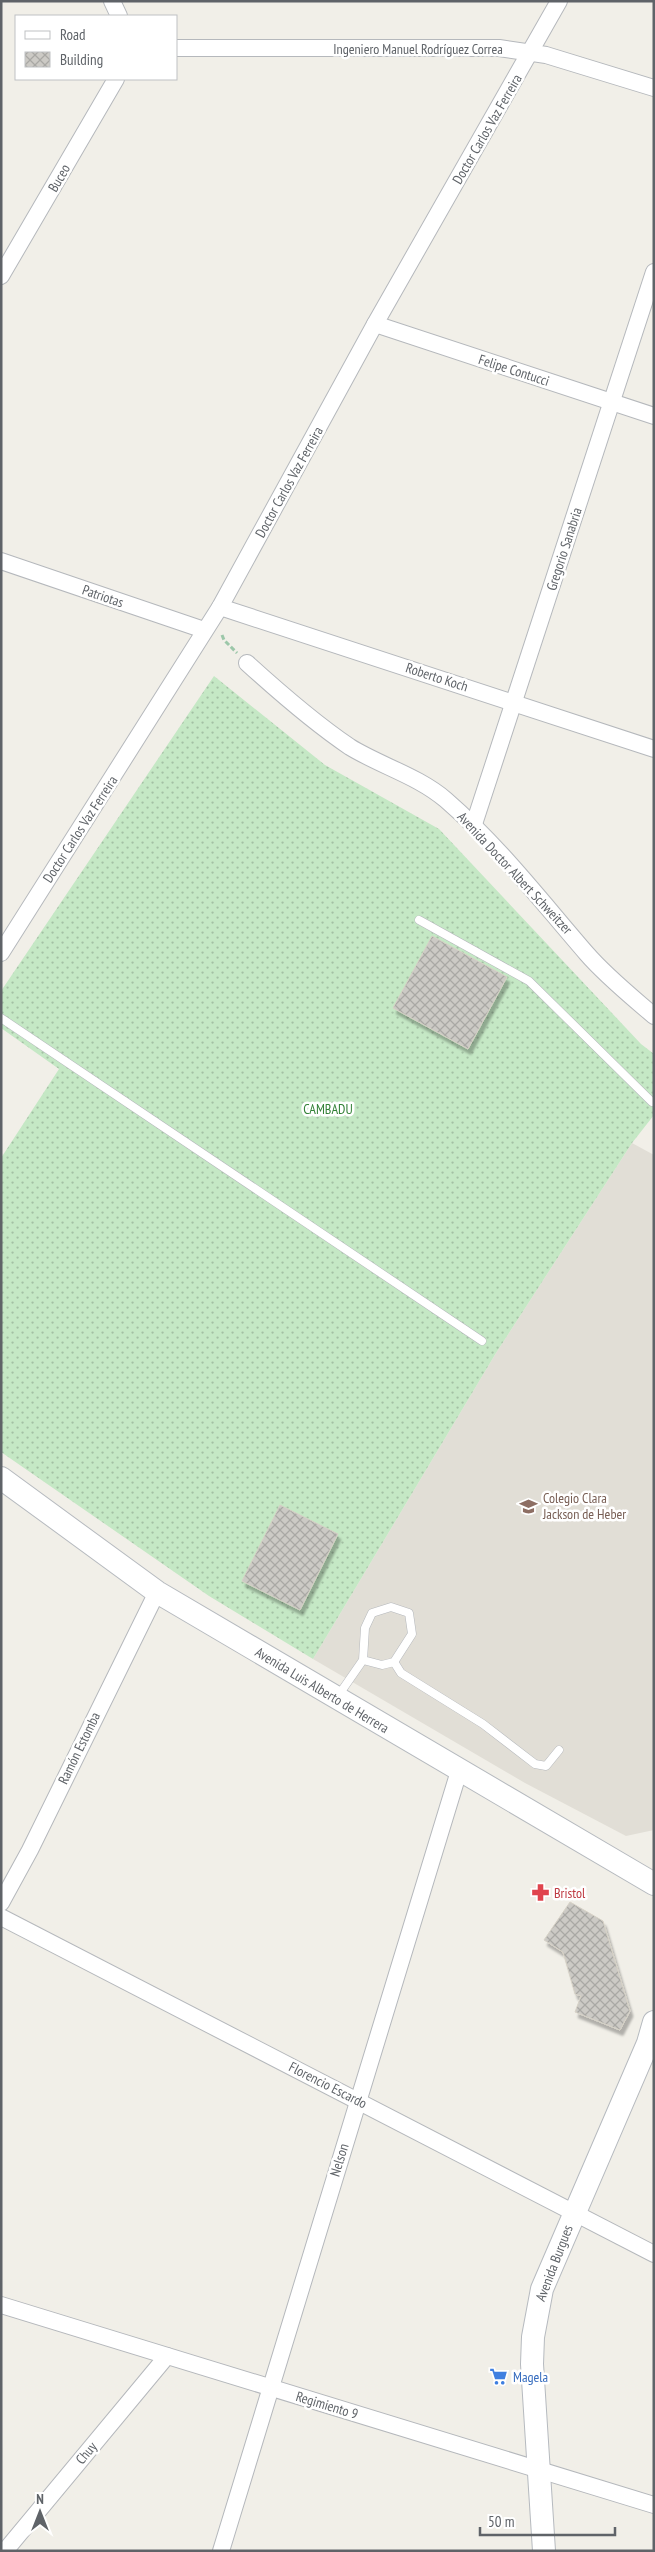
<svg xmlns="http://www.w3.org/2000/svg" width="655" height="2552" font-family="'PT Sans Narrow',sans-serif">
  <defs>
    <pattern id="grass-dots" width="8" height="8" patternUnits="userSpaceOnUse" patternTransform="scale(1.25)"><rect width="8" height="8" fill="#c5e8c5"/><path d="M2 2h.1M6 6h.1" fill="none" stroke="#a3c0a4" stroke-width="1.8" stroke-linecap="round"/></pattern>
    <pattern id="building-cross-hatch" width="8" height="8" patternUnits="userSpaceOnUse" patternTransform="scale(1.25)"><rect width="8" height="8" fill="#cccac5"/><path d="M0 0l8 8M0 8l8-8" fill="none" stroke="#a9a8a4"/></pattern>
    <filter id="shadow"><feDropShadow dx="3" dy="5.5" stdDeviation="1" flood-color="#0004"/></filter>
  </defs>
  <rect width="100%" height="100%" fill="#f1efe8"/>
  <path fill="#e1ded6" d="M632,1143L654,1155V1830L626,1836L525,1783L313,1659L496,1353Z"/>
  <path fill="url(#grass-dots)" d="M214,676L325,765L439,829L641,1044L654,1054V1115L632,1143L496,1353L313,1659L209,1596L1,1452V1158L59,1069L1,1028V991Z"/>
  <g fill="url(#building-cross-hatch)" stroke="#d6d1c6" filter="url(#shadow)">
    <path d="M432,936L507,977L468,1049L393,1008Z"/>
    <path d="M280,1505L338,1534L300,1610L242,1581Z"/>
    <path d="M570,1902L603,1921L630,2011L620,2030L575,2012L581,1996L575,1994L563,1952L544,1940Z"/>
  </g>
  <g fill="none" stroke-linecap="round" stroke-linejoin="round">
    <defs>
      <g id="lane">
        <path d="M419,920L529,981L652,1102"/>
        <path d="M1,1018L482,1341"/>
        <path d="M394,1662L401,1673L483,1724L535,1764L546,1766L559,1750"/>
        <path d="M338,1696L363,1660L365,1628L372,1613L391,1607L409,1613L412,1634L394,1662L382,1665L363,1660"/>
      </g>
      <g id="street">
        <path d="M112,1L119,16"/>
        <path d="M176,48H499L546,55L654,88"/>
        <path d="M1,276L116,79"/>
        <path d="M375,324L654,416"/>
        <path d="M1,561L204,630"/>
        <path d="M220,607L654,749"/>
        <path d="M247,663C280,693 313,722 350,747C381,766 418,776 446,800C499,846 541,901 587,954C607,977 631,996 654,1016"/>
        <path d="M474,824L654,272"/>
        <path d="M1,953L220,607L375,324L559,1"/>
        <path d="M1,1903L30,1850L157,1592"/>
        <path d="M1,1917L654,2254"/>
        <path d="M1,2305L654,2505"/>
        <path d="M5,2551L167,2356"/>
        <path d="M221,2551L459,1771"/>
      </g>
      <g id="secondary">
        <path d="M1,1478L157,1592L654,1884"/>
        <path d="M544,2551L532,2364L533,2337L542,2289L648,2043L654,2022"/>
      </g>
    </defs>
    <use href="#lane" stroke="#b5b8bc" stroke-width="9"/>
    <use href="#street" stroke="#b5b8bc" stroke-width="18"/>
    <use href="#secondary" stroke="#b6babf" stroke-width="24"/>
    <path stroke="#9cc7a9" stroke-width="3" stroke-dasharray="5 2.5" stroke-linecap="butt" d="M222,635L224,640L237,653"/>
    <use href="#lane" stroke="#fff" stroke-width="8"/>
    <use href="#street" stroke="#fff" stroke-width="16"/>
    <use href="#secondary" stroke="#fff" stroke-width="22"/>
  </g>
  <defs>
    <symbol id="school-bare" viewBox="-9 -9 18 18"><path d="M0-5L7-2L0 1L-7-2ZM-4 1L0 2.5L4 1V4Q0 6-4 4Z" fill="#8d6e63" stroke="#fff" stroke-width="2.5" paint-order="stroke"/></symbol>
    <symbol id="pharmacy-bare" viewBox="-9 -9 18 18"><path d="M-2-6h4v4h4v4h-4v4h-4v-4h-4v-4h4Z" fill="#e0444e" stroke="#fff" stroke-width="2.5" paint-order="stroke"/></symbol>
    <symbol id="supermarket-bare" viewBox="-9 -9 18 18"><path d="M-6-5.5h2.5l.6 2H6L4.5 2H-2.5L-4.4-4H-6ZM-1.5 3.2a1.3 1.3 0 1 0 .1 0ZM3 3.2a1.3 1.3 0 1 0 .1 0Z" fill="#3f7fe0" stroke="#fff" stroke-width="2.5" paint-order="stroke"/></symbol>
  </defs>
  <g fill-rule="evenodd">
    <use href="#school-bare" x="516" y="1494" width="25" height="25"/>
    <use href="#pharmacy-bare" x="528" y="1880" width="25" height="25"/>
    <use href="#supermarket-bare" x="486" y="2364" width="25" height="25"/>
  </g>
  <g text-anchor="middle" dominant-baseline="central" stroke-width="5" stroke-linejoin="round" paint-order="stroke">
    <g font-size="14" fill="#5f6368" stroke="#fff">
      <text x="418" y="49">Ingeniero Manuel Rodríguez Correa</text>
      <text transform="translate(487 129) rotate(-60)">Doctor Carlos Vaz Ferreira</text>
      <text transform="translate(59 178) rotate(-60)">Buceo</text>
      <text transform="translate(514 370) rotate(18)">Felipe Contucci</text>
      <text transform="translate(289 482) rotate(-61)">Doctor Carlos Vaz Ferreira</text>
      <text transform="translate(564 549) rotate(-72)">Gregorio Sanabria</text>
      <text transform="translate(103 596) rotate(19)">Patriotas</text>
      <text transform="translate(437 677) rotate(18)">Roberto Koch</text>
      <text transform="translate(80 829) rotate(-57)">Doctor Carlos Vaz Ferreira</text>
      <text transform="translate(515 873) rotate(47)">Avenida Doctor Albert Schweitzer</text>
      <text transform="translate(322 1690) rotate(31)">Avenida Luis Alberto de Herrera</text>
      <text transform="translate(79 1748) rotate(-64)">Ramón Estomba</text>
      <text transform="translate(328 2085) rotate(27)">Florencio Escardo</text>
      <text transform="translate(339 2160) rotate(-73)">Nelson</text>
      <text transform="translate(554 2263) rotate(-69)">Avenida Burgues</text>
      <text transform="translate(327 2405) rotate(17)">Regimiento 9</text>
      <text transform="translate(86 2453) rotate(-50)">Chuy</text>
    </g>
    <g font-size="14" fill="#348238" stroke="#fff">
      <text x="328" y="1109">CAMBADU</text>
    </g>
    <g font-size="14" fill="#785e54" stroke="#fff" text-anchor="start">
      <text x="543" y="1498">Colegio Clara<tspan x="543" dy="16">Jackson de Heber</tspan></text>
    </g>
    <g font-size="14" fill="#be3a42" stroke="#fff" text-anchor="start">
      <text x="554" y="1893">Bristol</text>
    </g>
    <g font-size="14" fill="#366cbe" stroke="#fff" text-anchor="start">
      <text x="513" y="2377">Magela</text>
    </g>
  </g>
  <rect width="655" height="2552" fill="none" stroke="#5f6368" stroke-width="5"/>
  <rect x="15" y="15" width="162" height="65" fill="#ffffff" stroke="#bfc1c3"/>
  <rect x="25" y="31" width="25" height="8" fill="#ffffff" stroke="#bfc1c3"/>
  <text x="60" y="40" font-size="15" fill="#5f6368">Road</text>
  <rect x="25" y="52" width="25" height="15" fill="url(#building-cross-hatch)" stroke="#bfc1c3"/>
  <text x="60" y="65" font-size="15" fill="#5f6368">Building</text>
  <g transform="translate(40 2512)" stroke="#ffffff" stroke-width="4" paint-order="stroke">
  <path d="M0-4L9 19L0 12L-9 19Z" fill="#5f6368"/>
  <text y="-8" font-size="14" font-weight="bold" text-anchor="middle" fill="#5f6368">N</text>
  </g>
  <path d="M480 2527v8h135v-8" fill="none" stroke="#5f6368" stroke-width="2.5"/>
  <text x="488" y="2527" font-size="15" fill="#5f6368" stroke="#ffffff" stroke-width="4" paint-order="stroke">50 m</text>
</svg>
